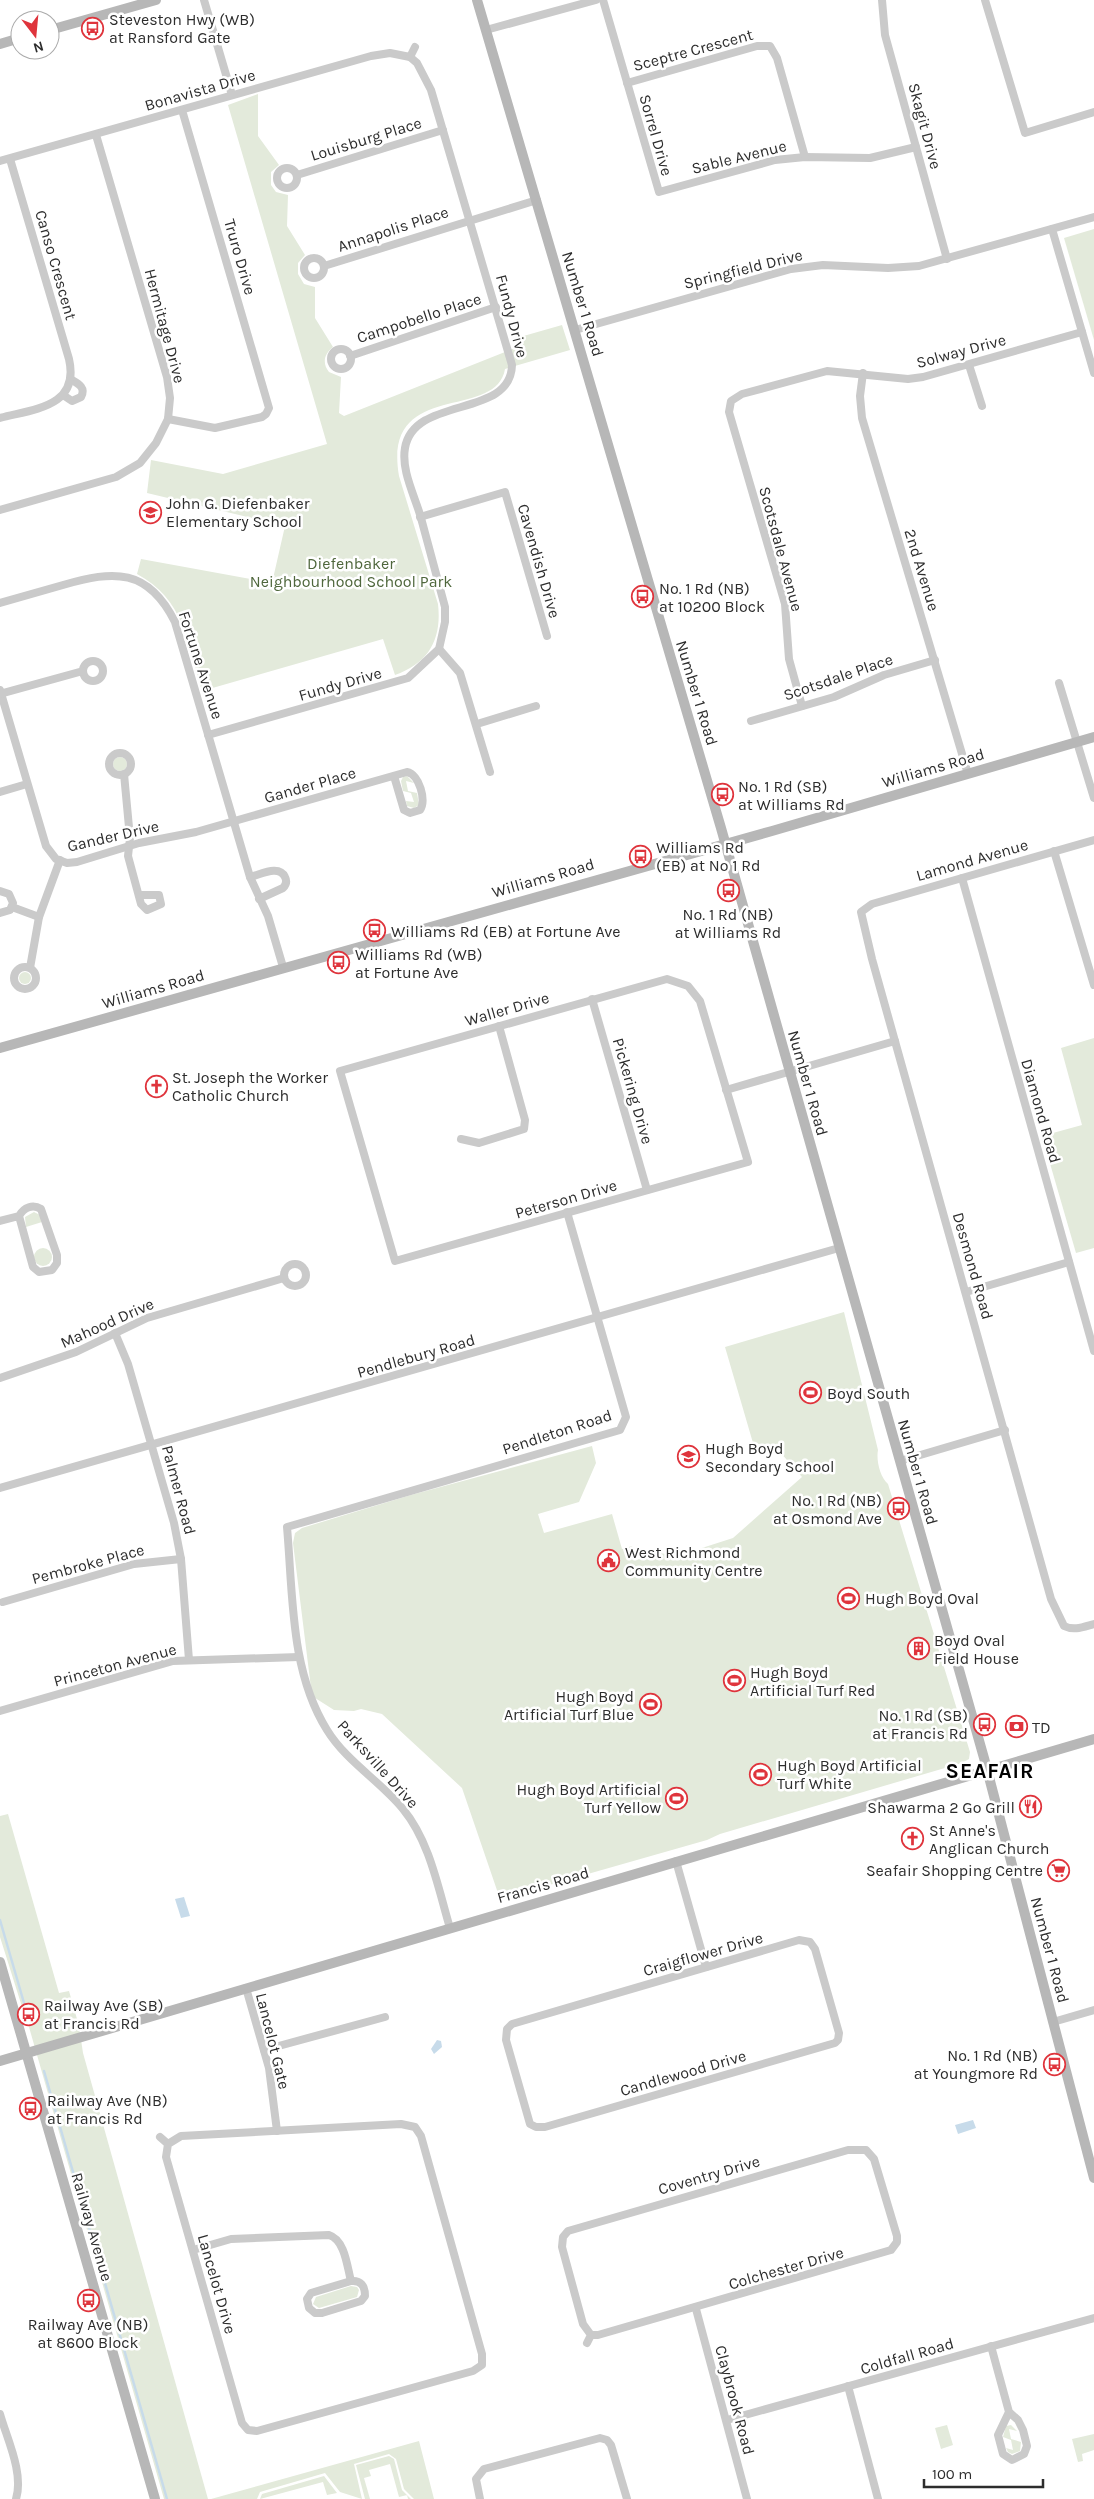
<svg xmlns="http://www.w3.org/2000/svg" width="1094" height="2499" font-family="Karla,sans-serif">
  <rect width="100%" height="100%" fill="#fff"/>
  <g fill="#e3eadb">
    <path d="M258,94V136L279,165L271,172V185L276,192L288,195L287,226L305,255L298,263V274L304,284L315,287V318L333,347C324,354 322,363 329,372L341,377L339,413L344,416L515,348L513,339L562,325L570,350L505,369C496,422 382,378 399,476L438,604C442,639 429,663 395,675L383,639L202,691C188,643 184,599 137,574L141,559L272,583L285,526L147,493L151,460L223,474L327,444L228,105Z"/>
    <path d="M1094,229V340L1064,238Z"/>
    <circle cx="120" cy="764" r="7"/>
    <path d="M407,776L414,783L406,781L408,791L417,793L419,805L414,808L407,806L406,801L414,802L411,793L403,791L401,781L403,777Z"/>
    <circle cx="25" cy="978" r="6"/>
    <path d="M1094,1038V1248L1076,1253L1042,1136L1082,1125L1061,1048Z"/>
    <path d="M34,1212L40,1215L42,1222L26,1227L25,1217Z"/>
    <circle cx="43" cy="1257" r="9"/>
    <path d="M844,1312L878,1450C876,1460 880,1477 888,1484L970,1752L969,1759L962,1763L720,1834L707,1840L500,1899L462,1788L382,1714L361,1709L354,1711L334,1710L312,1696L293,1543L295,1533L302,1528L411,1495L592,1446L596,1463L579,1502L538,1514L544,1533L612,1514L622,1549L632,1546L636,1560L660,1553L677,1556L733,1538L802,1477L779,1451L769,1446L753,1443L725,1347Z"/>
    <path d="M8,1814L59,1993L69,1991L79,2026L83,2053L208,2499H164L29,2027V2019L30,2018L28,2009L23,2010L0,1937V1816Z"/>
    <path d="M351,2286L357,2287L359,2290L357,2297L319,2308L313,2304L316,2297Z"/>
    <path d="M947,2425L953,2445L941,2449L935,2428Z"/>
    <path d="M1011,2425L1017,2431L1009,2429L1011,2439L1021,2442L1020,2451L1012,2454L1008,2452L1006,2448L1013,2450L1011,2440L1003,2437L1006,2426Z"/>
    <path d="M1094,2434V2450L1082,2454L1083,2461L1078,2462L1072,2439Z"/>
    <path d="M419,2441L434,2499H414L404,2489L396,2459L389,2454L354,2464L362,2499L340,2492L325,2473L260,2492L257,2499H211Z"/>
    <path d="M389,2456L394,2459L402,2490L411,2499H408L407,2495L399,2497L390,2464L369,2470L371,2476L364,2478L370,2499H365L356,2465Z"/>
    <path d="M324,2476L337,2493L327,2495L323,2482L260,2499L262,2494Z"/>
  </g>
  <g fill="#c7dbea">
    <path d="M184,1897L190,1916L181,1918L175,1899Z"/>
    <path d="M437,2040L441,2041L442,2047L434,2054L431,2049Z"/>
    <path d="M973,2120L976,2128L958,2134L955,2125Z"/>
  </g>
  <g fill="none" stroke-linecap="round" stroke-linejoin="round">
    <g stroke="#c7dbea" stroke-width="2.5">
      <path d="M0,1920L24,2003"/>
      <path d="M44,2071L167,2499"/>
    </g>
    <g stroke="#cacaca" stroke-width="8">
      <path d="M204,0L232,95"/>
      <path d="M603,0L659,192L775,160L805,157L870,158L916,147"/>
      <path d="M882,0L885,35L947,259"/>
      <path d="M985,0L1025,133L1094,112"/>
      <path d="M486,30L596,0"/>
      <path d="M627,83L757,46H770L777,58L805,157"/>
      <path d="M0,161L371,56L390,53L410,57"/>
      <circle cx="287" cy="178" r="10"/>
      <path d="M297,175L443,130"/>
      <path d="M1052,229L1094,373"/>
      <circle cx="314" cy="268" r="10"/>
      <path d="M324,266L537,200"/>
      <path d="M575,330L791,269L823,265L888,268L919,266L1094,217"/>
      <circle cx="341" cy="359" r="10"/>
      <path d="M350,356L496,307"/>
      <path d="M969,365L982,406"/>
      <path d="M863,373L860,396L862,418L968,774"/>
      <path d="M63,395L72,401L81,397C86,388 79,384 72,380"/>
      <path d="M0,418C34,409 80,407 69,359L10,159"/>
      <path d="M168,419L215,428L262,417L266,414L269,408L182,110"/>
      <path d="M0,510L116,477L140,463L156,443L168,419L170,398L167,377L96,135"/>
      <path d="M420,517L505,492L547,636"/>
      <path d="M0,603C21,597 42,591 63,585C114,570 148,568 175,622L250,877L268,916L283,967"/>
      <path d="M439,649L460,673L490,772"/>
      <circle cx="93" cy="671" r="10"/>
      <path d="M1059,683L1094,798"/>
      <path d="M0,690L46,846L56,859L67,863L77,862L139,843L196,832L407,772C419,774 427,801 420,810L410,813L404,810L394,776"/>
      <path d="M0,694L83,671"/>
      <path d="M802,706L789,659L785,604L729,412L731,401L742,394L827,371L908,379L923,377L1082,332"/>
      <path d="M751,721L834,697L884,675L935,660"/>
      <path d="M477,724L536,706"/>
      <path d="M208,735L408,678L439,649L445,622V607C437,577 429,548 421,518C415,496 401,471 405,448C414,395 511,419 512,365L431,90L417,63L410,57L415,47"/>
      <circle cx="120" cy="764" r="11"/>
      <path d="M124,774L130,838L128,856L141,904L147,910L161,904L159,895H140"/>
      <path d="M0,792L27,784"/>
      <path d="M1094,840L872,904L861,912L872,959L1051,1599L1064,1626C1074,1631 1083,1627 1094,1624"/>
      <path d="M1054,851L1094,985"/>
      <path d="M250,877C260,875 279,864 285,877C287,881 286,885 283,888L259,899"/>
      <path d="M962,878L1094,1351"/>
      <path d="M0,891L9,894L13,903L10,910L0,913"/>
      <path d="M12,907L39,917"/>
      <circle cx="25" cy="978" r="11"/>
      <path d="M30,968L39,917L60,860"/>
      <path d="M667,979L688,986L700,1001L748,1162L395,1261L340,1071Z"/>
      <path d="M592,999L647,1190"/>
      <path d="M726,1090L895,1041"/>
      <path d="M461,1139L479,1143L524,1129L525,1120L499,1026"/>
      <path d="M0,1221L19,1216C24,1207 33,1204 41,1209L57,1255V1263L52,1270L39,1272L33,1267L19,1216"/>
      <circle cx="295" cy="1275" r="11"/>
      <path d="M966,1292L1069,1262"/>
      <path d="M115,1333L128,1364L174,1523L181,1559L189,1660"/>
      <path d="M0,1378L76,1352L147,1318L284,1278"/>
      <path d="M900,1461L1005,1430"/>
      <path d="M0,1488L839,1248"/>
      <path d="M3,1602L134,1564L181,1559"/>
      <path d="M0,1711L173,1661L299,1657"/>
      <path d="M676,1861L706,1967"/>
      <path d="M450,1928C438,1888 430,1842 403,1809C380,1781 346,1761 327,1730C290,1671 293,1594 287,1527L620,1430L626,1417L624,1410L567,1212"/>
      <path d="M799,1940L810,1942L815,1949L839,2033L838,2040L835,2043L545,2127H536L530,2124L506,2040L507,2029L512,2024Z"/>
      <path d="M246,1988L269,2068L277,2131"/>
      <path d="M1053,2022L1094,2010"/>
      <path d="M264,2050L385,2017"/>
      <path d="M160,2137L168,2144L181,2136L401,2124L415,2127L421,2136L482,2354V2365L473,2371L257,2431L248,2430L242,2423L166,2157L168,2144"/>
      <path d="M193,2250L231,2239L329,2235C345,2240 347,2266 351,2281"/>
      <path d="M351,2281C361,2280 365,2286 365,2296L361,2301L322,2313H315L309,2308L307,2299L311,2293Z"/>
      <path d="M696,2309L747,2499"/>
      <path d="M587,2343L591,2335H598L891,2250L897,2242V2236L874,2159L866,2150H848L568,2231L563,2237L562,2247L583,2324L591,2335"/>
      <path d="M991,2346L1009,2412L1018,2420L1023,2430L1027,2446L1024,2454L1012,2460L1003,2454L998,2435L1009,2412"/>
      <path d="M848,2386L878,2499"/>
      <path d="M0,2414C7,2439 24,2473 16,2499"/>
      <path d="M727,2420L1094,2318"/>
      <path d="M480,2499L476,2479L484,2469L600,2438L607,2440L611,2445L627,2499"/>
    </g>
    <g stroke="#b7b7b7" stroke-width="10">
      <path d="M477,0L721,828L984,1758L1094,2178"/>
      <path d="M50,30L156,0"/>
      <path d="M0,44L20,38"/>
      <path d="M0,1048L772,831L1094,737"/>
      <path d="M0,1962L155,2499"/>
      <path d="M0,2061L1094,1739"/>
    </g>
  </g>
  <defs>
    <symbol id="bus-ring" viewBox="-11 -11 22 22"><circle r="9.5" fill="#fff" stroke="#df343c" stroke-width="1.5"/><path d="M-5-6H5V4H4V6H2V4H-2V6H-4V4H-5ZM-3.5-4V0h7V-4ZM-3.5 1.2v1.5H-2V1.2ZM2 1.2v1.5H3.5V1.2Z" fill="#df343c"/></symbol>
    <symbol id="school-ring" viewBox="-11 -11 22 22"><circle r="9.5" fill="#fff" stroke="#df343c" stroke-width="1.5"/><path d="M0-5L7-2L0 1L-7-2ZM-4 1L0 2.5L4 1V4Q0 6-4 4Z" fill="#df343c"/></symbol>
    <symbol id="church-ring" viewBox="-11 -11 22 22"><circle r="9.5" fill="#fff" stroke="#df343c" stroke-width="1.5"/><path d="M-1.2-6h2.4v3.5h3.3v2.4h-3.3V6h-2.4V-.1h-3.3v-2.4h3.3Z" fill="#df343c"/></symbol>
    <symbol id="stadium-ring" viewBox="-11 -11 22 22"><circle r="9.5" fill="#fff" stroke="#df343c" stroke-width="1.5"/><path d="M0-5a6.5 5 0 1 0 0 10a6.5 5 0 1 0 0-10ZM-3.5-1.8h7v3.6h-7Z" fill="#df343c"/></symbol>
    <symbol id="civic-ring" viewBox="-11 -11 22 22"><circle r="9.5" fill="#fff" stroke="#df343c" stroke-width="1.5"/><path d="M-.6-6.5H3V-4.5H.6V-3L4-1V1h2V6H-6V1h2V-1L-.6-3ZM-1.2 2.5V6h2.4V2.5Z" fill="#df343c"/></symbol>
    <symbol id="building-ring" viewBox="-11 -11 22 22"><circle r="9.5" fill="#fff" stroke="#df343c" stroke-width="1.5"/><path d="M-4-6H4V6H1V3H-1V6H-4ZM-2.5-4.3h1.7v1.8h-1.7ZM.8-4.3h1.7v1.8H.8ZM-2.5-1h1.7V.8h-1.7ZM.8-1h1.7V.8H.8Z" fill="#df343c"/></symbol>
    <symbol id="bank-ring" viewBox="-11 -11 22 22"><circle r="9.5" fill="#fff" stroke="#df343c" stroke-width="1.5"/><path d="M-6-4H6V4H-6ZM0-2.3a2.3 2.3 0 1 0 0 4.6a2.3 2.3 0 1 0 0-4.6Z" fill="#df343c"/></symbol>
    <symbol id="restaurant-ring" viewBox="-11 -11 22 22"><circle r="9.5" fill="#fff" stroke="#df343c" stroke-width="1.5"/><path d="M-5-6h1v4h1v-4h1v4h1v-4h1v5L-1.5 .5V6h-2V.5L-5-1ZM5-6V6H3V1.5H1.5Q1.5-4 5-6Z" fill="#df343c"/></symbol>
    <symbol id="supermarket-ring" viewBox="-11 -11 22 22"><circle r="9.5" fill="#fff" stroke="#df343c" stroke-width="1.5"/><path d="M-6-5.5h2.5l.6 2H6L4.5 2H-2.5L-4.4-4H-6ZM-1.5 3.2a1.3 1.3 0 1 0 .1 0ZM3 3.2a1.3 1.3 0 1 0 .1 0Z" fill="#df343c"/></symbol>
  </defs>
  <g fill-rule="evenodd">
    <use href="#bus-ring" x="80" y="16" width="25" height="25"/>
    <use href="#school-ring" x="138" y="500" width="25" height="25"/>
    <use href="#bus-ring" x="630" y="584" width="25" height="25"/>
    <use href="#bus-ring" x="710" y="782" width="25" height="25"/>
    <use href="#bus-ring" x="628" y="844" width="25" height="25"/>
    <use href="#bus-ring" x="716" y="878" width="25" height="25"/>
    <use href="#bus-ring" x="362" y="918" width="25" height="25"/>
    <use href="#bus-ring" x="326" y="950" width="25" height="25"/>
    <use href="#church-ring" x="144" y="1074" width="25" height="25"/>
    <use href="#stadium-ring" x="798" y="1380" width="25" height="25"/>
    <use href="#school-ring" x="676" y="1444" width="25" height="25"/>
    <use href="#bus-ring" x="886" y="1496" width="25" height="25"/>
    <use href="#civic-ring" x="596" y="1548" width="25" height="25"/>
    <use href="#stadium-ring" x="836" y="1586" width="25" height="25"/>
    <use href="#building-ring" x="906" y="1636" width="25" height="25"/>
    <use href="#stadium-ring" x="722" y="1668" width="25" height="25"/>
    <use href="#stadium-ring" x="638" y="1692" width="25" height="25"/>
    <use href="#bus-ring" x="972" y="1712" width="25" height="25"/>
    <use href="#bank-ring" x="1004" y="1714" width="25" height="25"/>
    <use href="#stadium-ring" x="748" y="1762" width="25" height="25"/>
    <use href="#stadium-ring" x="664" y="1786" width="25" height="25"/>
    <use href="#restaurant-ring" x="1018" y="1794" width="25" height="25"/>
    <use href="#church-ring" x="900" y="1826" width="25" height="25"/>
    <use href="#supermarket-ring" x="1046" y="1858" width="25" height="25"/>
    <use href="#bus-ring" x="16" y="2002" width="25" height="25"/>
    <use href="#bus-ring" x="1042" y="2052" width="25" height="25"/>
    <use href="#bus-ring" x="18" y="2096" width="25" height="25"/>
    <use href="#bus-ring" x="76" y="2288" width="25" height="25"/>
  </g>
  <g text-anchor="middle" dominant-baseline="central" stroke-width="5" stroke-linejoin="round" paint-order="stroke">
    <g font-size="16" fill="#2d2d2d" stroke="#fff" text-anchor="start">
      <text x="109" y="19">Steveston Hwy (WB)<tspan x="109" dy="18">at Ransford Gate</tspan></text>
      <text x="166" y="503">John G. Diefenbaker<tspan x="166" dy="18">Elementary School</tspan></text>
      <text x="659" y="588">No. 1 Rd (NB)<tspan x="659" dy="18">at 10200 Block</tspan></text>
      <text x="738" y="786">No. 1 Rd (SB)<tspan x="738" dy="18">at Williams Rd</tspan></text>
      <text x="656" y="847">Williams Rd<tspan x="656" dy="18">(EB) at No 1 Rd</tspan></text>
      <text x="728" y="914" text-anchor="middle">No. 1 Rd (NB)<tspan x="728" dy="18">at Williams Rd</tspan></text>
      <text x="391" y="931">Williams Rd (EB) at Fortune Ave</text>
      <text x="355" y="954">Williams Rd (WB)<tspan x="355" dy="18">at Fortune Ave</tspan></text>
      <text x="172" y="1077">St. Joseph the Worker<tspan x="172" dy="18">Catholic Church</tspan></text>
      <text x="827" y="1393">Boyd South</text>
      <text x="705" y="1448">Hugh Boyd<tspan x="705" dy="18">Secondary School</tspan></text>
      <text x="882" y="1500" text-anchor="end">No. 1 Rd (NB)<tspan x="882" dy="18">at Osmond Ave</tspan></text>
      <text x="625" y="1552">West Richmond<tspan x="625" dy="18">Community Centre</tspan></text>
      <text x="865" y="1598">Hugh Boyd Oval</text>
      <text x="934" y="1640">Boyd Oval<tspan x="934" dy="18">Field House</tspan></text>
      <text x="750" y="1672">Hugh Boyd<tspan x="750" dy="18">Artificial Turf Red</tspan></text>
      <text x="634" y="1696" text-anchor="end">Hugh Boyd<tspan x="634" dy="18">Artificial Turf Blue</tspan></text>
      <text x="968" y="1715" text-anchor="end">No. 1 Rd (SB)<tspan x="968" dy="18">at Francis Rd</tspan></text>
      <text x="1032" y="1727">TD</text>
      <text x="777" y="1765">Hugh Boyd Artificial<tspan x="777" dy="18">Turf White</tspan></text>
      <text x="661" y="1789" text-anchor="end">Hugh Boyd Artificial<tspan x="661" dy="18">Turf Yellow</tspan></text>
      <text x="1015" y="1807" text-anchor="end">Shawarma 2 Go Grill</text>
      <text x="929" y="1830">St Anne's<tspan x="929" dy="18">Anglican Church</tspan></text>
      <text x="1043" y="1870" text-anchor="end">Seafair Shopping Centre</text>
      <text x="44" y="2005">Railway Ave (SB)<tspan x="44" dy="18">at Francis Rd</tspan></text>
      <text x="1038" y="2055" text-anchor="end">No. 1 Rd (NB)<tspan x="1038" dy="18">at Youngmore Rd</tspan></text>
      <text x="47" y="2100">Railway Ave (NB)<tspan x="47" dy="18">at Francis Rd</tspan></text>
      <text x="88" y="2324" text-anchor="middle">Railway Ave (NB)<tspan x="88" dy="18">at 8600 Block</tspan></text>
    </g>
    <g font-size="16" fill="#2d2d2d" stroke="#fff">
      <text transform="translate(693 50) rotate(-15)">Sceptre Crescent</text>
      <text transform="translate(200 90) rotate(-16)">Bonavista Drive</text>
      <text transform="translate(925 126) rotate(75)">Skagit Drive</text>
      <text transform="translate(656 135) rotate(74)">Sorrel Drive</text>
      <text transform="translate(366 139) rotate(-17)">Louisburg Place</text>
      <text transform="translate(739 157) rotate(-14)">Sable Avenue</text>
      <text transform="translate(393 229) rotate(-18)">Annapolis Place</text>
      <text transform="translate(240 257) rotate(74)">Truro Drive</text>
      <text transform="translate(56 265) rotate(74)">Canso Crescent</text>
      <text transform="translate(743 269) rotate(-14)">Springfield Drive</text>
      <text transform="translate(583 304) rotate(73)">Number 1 Road</text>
      <text transform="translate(512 316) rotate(75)">Fundy Drive</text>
      <text transform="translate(419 318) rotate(-18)">Campobello Place</text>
      <text transform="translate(165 326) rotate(75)">Hermitage Drive</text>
      <text transform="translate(961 351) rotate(-15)">Solway Drive</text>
      <text transform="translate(781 549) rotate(75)">Scotsdale Avenue</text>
      <text transform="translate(539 561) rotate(74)">Cavendish Drive</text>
      <text transform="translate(922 570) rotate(73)">2nd Avenue</text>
      <text transform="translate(201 665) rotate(72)">Fortune Avenue</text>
      <text transform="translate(838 677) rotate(-19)">Scotsdale Place</text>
      <text transform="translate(340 684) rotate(-16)">Fundy Drive</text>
      <text transform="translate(697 693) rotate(73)">Number 1 Road</text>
      <text transform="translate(933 768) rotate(-16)">Williams Road</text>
      <text transform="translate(310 785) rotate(-16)">Gander Place</text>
      <text transform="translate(113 836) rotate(-13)">Gander Drive</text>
      <text transform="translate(972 860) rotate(-16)">Lamond Avenue</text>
      <text transform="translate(543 878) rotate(-16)">Williams Road</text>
      <text transform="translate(153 989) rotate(-16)">Williams Road</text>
      <text transform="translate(507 1009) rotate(-16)">Waller Drive</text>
      <text transform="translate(808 1083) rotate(74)">Number 1 Road</text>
      <text transform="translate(633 1091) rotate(74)">Pickering Drive</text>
      <text transform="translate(1041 1111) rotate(74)">Diamond Road</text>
      <text transform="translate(566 1199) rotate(-16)">Peterson Drive</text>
      <text transform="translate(973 1266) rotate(74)">Desmond Road</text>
      <text transform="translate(107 1323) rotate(-24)">Mahood Drive</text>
      <text transform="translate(416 1356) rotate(-16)">Pendlebury Road</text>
      <text transform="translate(557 1432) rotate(-18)">Pendleton Road</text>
      <text transform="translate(918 1472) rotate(74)">Number 1 Road</text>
      <text transform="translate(179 1490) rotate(75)">Palmer Road</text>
      <text transform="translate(88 1564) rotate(-15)">Pembroke Place</text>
      <text transform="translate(115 1665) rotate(-15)">Princeton Avenue</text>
      <text transform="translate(378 1764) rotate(48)">Parksville Drive</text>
      <text transform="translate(543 1885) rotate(-16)">Francis Road</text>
      <text transform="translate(1050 1950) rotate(75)">Number 1 Road</text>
      <text transform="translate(703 1954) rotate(-16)">Craigflower Drive</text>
      <text transform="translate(273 2041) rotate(76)">Lancelot Gate</text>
      <text transform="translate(683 2073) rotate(-16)">Candlewood Drive</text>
      <text transform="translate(709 2175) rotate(-16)">Coventry Drive</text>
      <text transform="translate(92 2227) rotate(74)">Railway Avenue</text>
      <text transform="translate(786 2268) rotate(-16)">Colchester Drive</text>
      <text transform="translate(217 2284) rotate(74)">Lancelot Drive</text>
      <text transform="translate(907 2356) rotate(-16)">Coldfall Road</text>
      <text transform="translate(735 2400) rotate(75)">Claybrook Road</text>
    </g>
    <g font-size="16" fill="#4f673c" stroke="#fff">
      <text x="351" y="563">Diefenbaker<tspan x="351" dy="18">Neighbourhood School Park</tspan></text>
    </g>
    <g font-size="21" font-weight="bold" letter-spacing="1" fill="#000" stroke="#fff">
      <text x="990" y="1771">SEAFAIR</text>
    </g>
  </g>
  <g transform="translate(35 35) rotate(164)"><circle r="24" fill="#ffffff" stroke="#ababab"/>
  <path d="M0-4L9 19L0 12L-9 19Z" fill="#df343c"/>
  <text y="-8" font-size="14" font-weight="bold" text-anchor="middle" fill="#2d2d2d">N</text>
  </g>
  <path d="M924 2479v8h119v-8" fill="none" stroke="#2d2d2d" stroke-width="2.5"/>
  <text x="932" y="2479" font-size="15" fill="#2d2d2d" stroke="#ffffff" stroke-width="4" paint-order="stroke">100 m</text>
</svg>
